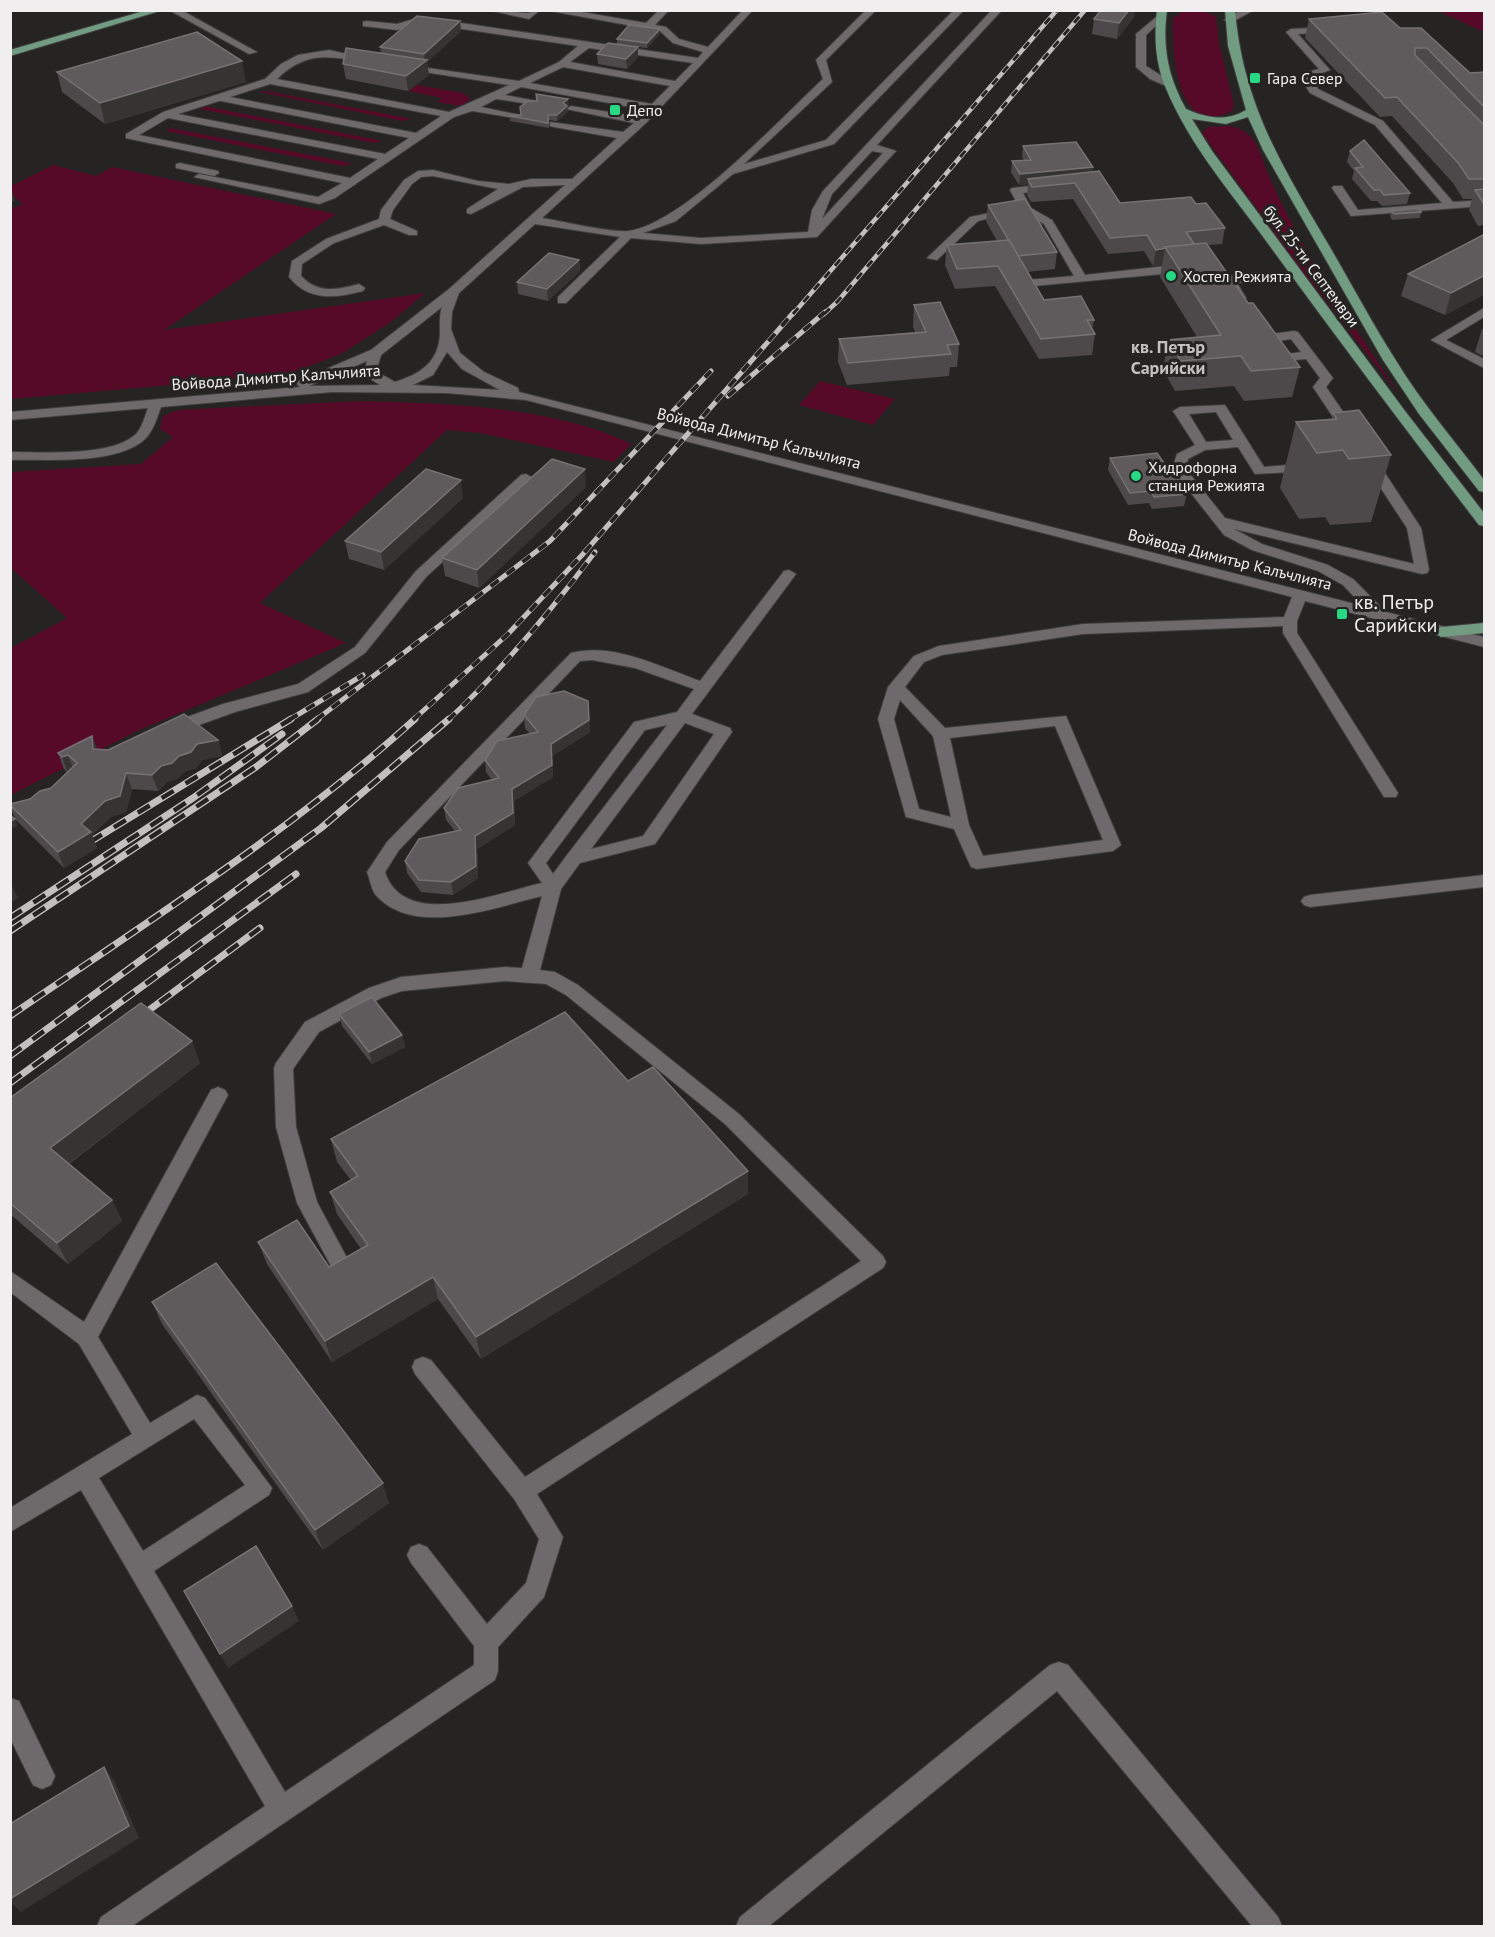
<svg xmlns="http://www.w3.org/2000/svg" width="1495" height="1937" font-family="'PT Sans',sans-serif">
  <rect width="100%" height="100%" fill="#262323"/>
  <g fill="#570a28">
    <path d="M1184,10L1203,11L1216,16L1219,43L1234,105L1232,111C1176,139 1172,53 1173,18Z"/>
    <path d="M1438,11H1484V32Z"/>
    <path d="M417,85L463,93L471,99L461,106L437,102L442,98L408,91Z"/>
    <path d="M266,91L407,118L412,119L402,121L260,92Z"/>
    <path d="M203,107H209L383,141L374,143L200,109Z"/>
    <path d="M1230,126C1258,132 1259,153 1269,176C1302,254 1354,325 1400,396L1302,270L1202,133L1208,127Z"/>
    <path d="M170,128L347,162L352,164L342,166L166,131Z"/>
    <path d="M53,165L96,176L112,167L336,214L164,330L425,293L391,322L341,354L286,375L11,399V209L23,204L11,194V186Z"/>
    <path d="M820,381L895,399L873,425L799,405Z"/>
    <path d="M359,401C443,403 555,406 631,444L614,462L480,433L447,430L260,603L346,643L137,731L11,795V648L67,618L11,568V472L141,464L173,437L160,429L163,416L178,410Z"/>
  </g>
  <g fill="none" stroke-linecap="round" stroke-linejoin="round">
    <defs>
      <g id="minor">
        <path d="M169,10H181L257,52L249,54Z"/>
        <path d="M488,10L527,13L540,10L529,19Z"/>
        <path d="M545,10H570L646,23L659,10H669L655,25L666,27L679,39L708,47L743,10H753L646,123L542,218C561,221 611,233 628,231C682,225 781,118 823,79L816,60L866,10H876L826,60L832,82L744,164L826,140L954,10H964L834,144L733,174L676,221L643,233L701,238L808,232L812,210L823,191L992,10H1002L877,145L896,151L817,237L701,244L631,238L566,303H558V297L620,237L535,224L459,293L452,312L451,329L460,353L484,372L518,388L519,392L1363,606L1343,585L1318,571L1252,550L1224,535L1172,469L1177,454L1195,445L1173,411L1180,407L1225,405L1264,467L1310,463L1317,467L1310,471L1255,474L1238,447L1205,450L1188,459L1186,469L1225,518L1414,564L1407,528L1363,461L1365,458H1375L1421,528L1429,570L1427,573L1422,574L1234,529L1262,544L1328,565L1353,579L1386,612L1484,637V647L1305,601L1297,621V633L1398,793L1396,797H1384L1283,633V626L1083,634L942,655L924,662L905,687L945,728L1066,716L1121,845L1113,851L977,869L971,867L954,829L906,817L878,719L888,687L914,656L939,646L1083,624L1284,617L1292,597L526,400L447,393L332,392L161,407C157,418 153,432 144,440C115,465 47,459 10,460V452C42,452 112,457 136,434C142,428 145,416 148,408L10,420V412L300,387L297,384L298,381L371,350L449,289L565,185L523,187L471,214L467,213V209L498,189L433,176L421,177L412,184L393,210L390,219L417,231V235H409L384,225L334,243L302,264L301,276C318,294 337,290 359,284L365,288L363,291C336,298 309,302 289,277L292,261L326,239L379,219L381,210L404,180L418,171L433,170L478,181L509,184L531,179H572L617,138L554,127L550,126V122L623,132L634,123L566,109L571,106L640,117L647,110L521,87L505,95L536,101V105L496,99L481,107L520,115V119L472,111L454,117L335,198L319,204L194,177L199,174L318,197L342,183L130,139L126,138V134L163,112L265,79L281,64L298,55L329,50L373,60L368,63C329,56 307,50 277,79L449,112L509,85L404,69L400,68V64L519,81L559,62L578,46L421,23L397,30L363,26V22L366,21L397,24L421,17L698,58L703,52L673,43L660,31ZM589,48L693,63L675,81L570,62ZM563,67L670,86L652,104L530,83ZM270,84L441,116L416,133L230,97ZM219,101H221L409,138L385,154L178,114ZM168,118L378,159L350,178L139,135ZM872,151L883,153L822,219L832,194ZM442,307C439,316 440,325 440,335C438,363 420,374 395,382L381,374L377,369L381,355ZM447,352L462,369L500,390L413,385L433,375ZM367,361L365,369L372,380L380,385L309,386ZM1216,412L1233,440L1206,442L1189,414ZM900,700L933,736L951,817L919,809L894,719ZM1055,726L1103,840L983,856L969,825L950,738Z"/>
        <path d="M1241,10H1254L1232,22L1224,20Z"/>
        <path d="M1161,13L1166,16L1164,18L1146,35V66L1170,81L1171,83L1166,86L1150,79L1136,67V34Z"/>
        <path d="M1332,27V31L1329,32L1298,34L1330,70L1312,77L1318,89L1383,121L1453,202L1484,200V206L1351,216L1332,188L1334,186H1342L1358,210L1442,203L1375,125L1310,93L1301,79L1304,73L1319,69L1286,32L1291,29Z"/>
        <path d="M180,163L218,171L219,173L214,176L176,168V164Z"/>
        <path d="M1049,184L1054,187L1053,189L1023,193L1031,208L1052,220L1085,275L1184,264L1190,268L1184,272L1023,287V281L1027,280L1074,276L1044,224L1024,213H1010L978,221L937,260L927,258L970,217L1019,207L1010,190L1012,188Z"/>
        <path d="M1298,271L1302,272V278L1237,283L1246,298L1240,302L1236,301L1223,280L1229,276Z"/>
        <path d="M1484,308V317L1446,340L1484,359V368L1431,340Z"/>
        <path d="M1294,331L1298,332L1333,378L1326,387L1357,432L1355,435H1345L1313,387L1320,378L1306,359L1274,362L1258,339L1264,335ZM1291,339L1301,352L1281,355L1272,342Z"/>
        <path d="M526,474L533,478L531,481L426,577L365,653L308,692L235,712L177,733H165L163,729L165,725L223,704L298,684L355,647L416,571L521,475Z"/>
        <path d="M789,570L796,574L692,714L730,728L732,732L655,844L580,863L561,889L540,970L555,972L578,985L739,1114L883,1256L886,1262L883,1268L537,1494L563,1537L544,1597L498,1647V1671L495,1680L132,1926H97L101,1917L265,1806L81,1490L10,1532V1508L132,1434L79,1344L10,1292V1271L84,1322L211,1090L218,1087L225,1090L228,1095L98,1337L150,1423L197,1395L205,1398L272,1488L269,1495L154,1571L285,1792L474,1665V1646L411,1563L407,1555L411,1547L419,1544L427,1547L487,1624L526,1583L539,1539L514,1499L415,1374L412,1367L415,1360L423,1357L431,1360L525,1477L861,1261L725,1124L566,995L546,984L505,981L402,991L381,998L319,1032L293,1069L296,1127L317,1202L354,1271L351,1277L344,1280L337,1277L297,1203L276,1127L274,1068L276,1063L305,1022L369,988L401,977L505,967L522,968L542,896C495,907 413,939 375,894C371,888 370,879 367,872L387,842L571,653C613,642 661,667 700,681L784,571ZM592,660L635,668L694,689L677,712L634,722L528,863L542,883C498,893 404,931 385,872L399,850L580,661ZM685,723L714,734L643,836L591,849ZM667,725L567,855L553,874L546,863L645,730ZM194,1419L245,1485L143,1551L99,1478Z"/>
        <path d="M1484,875V887L1310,907L1304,905L1301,901L1304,897L1310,895Z"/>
        <path d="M1059,1662L1068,1665L1278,1917L1282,1926H1252L1057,1691L769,1926H736L740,1917L1050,1665Z"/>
        <path d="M10,1698L19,1701L55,1776L51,1785L42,1789L33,1785L10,1738Z"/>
      </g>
      <g id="major">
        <path d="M147,10H163L10,56V50Z"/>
        <path d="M1157,10H1167C1162,47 1168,77 1186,109C1206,118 1226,122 1246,110L1228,46L1225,10H1235C1243,106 1284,169 1331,249C1352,285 1372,323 1395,359C1421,402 1454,440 1484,480V492L1479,491L1419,414L1383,360L1263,150L1248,117L1226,124L1192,119L1212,151L1405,411L1484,513V526L1479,525C1409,434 1340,342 1272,249C1235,197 1189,146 1165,86C1155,61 1154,37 1157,10Z"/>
        <path d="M1484,623V633L1441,637L1434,632L1441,627Z"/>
      </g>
    </defs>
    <use href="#minor" stroke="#403e3e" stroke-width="2"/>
    <use href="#major" stroke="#403e3e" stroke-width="2"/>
    <use href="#minor" fill="#6e6a6b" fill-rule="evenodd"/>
    <use href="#major" fill="#729c82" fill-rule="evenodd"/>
    <defs>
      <g id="rail-far2">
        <path d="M793,314L1057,10"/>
        <path d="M824,314L838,301L1085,10"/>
      </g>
      <g id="rail-far1">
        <path d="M728,396L825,312"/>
        <path d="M289,720L363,675"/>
        <path d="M316,720L550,541L711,371"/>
        <path d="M413,720L508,634L583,554L794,312"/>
        <path d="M448,720C503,669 550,612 595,552"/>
      </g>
      <g id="rail">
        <path d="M90,842L291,719"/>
        <path d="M10,918L193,798L282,734"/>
        <path d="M10,931L256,767L318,719"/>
        <path d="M10,1016C148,921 290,832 415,719"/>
        <path d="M137,1019L260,928"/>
        <path d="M10,1056L321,828L449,719"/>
        <path d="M10,1083L296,874"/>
      </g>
    </defs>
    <use href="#rail-far2" stroke="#c1bfbf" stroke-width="4.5"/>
    <use href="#rail-far1" stroke="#c1bfbf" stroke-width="5"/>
    <use href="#rail" stroke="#c1bfbf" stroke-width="7"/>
    <use href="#rail-far2" stroke="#262323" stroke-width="3" stroke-dasharray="8" stroke-linecap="butt"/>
    <use href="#rail-far1" stroke="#262323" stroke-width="4" stroke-dasharray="10" stroke-linecap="butt"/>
    <use href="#rail" stroke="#262323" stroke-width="4.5" stroke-dasharray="14" stroke-linecap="butt"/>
  </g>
  <g fill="#4d494a">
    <path d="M1134,17L1117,39L1092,34L1094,19Z"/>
    <path d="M1309,19L1400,28L1470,73L1485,72V225L1478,226L1469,210L1472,199H1463L1453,183L1392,116L1380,117L1305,38Z"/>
    <path d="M461,31L427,62L429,75L408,91L346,79L343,64L381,53L380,47Z"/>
    <path d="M660,34L647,48L617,44V39Z"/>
    <path d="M597,54L638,57L627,69L598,64Z"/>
    <path d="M57,72L246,82L105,124L62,92Z"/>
    <path d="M569,105L567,106L568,112L557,121L549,120V128L510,121V116L521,115Z"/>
    <path d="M1023,146L1093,167L1092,172L1120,203L1196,204L1225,228L1222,244L1208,245L1248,303L1300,367L1292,397L1244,401L1234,386L1175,391L1163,370L1168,340L1197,337L1160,277L1162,265L1153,266L1144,251L1108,254L1073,199L1031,202L1027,195L1028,184L1019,185L1011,172L1012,161L1024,160L1022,157Z"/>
    <path d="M1350,151L1410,193L1407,204L1382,206L1377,201H1371L1352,179L1354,171L1347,162Z"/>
    <path d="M988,205L1057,252L1055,269L1027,272L1044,300L1094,320L1092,330L1095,334L1092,355L1039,359L995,286L955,289L945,265L947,245L997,241L986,221Z"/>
    <path d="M1391,211L1421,212L1420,218L1392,220L1390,216Z"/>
    <path d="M1485,234V294L1445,315L1401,296L1408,274Z"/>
    <path d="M579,260L580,271L548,301L518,294L517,282Z"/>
    <path d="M914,305L959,344L957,367H950L949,376L847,385L838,362L839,339L915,332L913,327Z"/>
    <path d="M1485,328V357L1475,352L1482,329Z"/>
    <path d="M1333,413L1391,455L1371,522L1330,525L1325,517L1299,519L1280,488L1296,422L1332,419Z"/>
    <path d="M1110,458L1168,469L1187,494L1184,506L1152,509L1149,503L1128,505L1108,470Z"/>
    <path d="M586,487L479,588L445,576L442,558Z"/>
    <path d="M463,498L384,570L349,559L345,541Z"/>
    <path d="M588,701L590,732L552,756L553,777L514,801L515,825L477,849L478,878L453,895L421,892L407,873L405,861L455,831L446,820L444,808L492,780L486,772L485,760L530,734L525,728L524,715Z"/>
    <path d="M92,736L97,749L108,750L218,740L222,756L202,760L196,768L184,772L177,779L167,782L158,791L132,789L126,812L111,817L92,835L97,848L64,868L16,820L10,807V804L30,799L51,788L67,772L64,769L58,753Z"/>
    <path d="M339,1014L402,1035L405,1047L372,1064L342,1026Z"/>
    <path d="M200,1063L69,1164L112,1200L122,1221L68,1264L10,1214V1098Z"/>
    <path d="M628,1081L748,1194L481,1359L438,1299L332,1362L267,1264L258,1242L329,1267L361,1249L337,1214L330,1192L351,1180L337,1162L331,1139Z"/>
    <path d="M152,1302L389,1503L323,1550L162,1324Z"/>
  </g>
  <g fill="#363333">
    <path d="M1129,10H1135L1134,17L1117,39L1119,23Z"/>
    <path d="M460,21L461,31L427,62L429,75L408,91L406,76L425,61L424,54Z"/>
    <path d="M660,29V34L647,48V43Z"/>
    <path d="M638,47V57L627,69L626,59Z"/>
    <path d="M242,61L246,82L105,124L100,103Z"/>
    <path d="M568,99L569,105L564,108L563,103Z"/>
    <path d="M567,106L568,112L557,121V115Z"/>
    <path d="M1093,167L1091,178L1028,179V184L1019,185L1020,174Z"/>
    <path d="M11,186L15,201L10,202Z"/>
    <path d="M1165,249L1162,265L1153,266L1156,250Z"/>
    <path d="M579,260L580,271L548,301L547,289Z"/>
    <path d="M1485,275V294L1445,315L1451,293Z"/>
    <path d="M585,469L586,487L479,588L477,570Z"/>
    <path d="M461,480L463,498L384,570L381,552Z"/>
    <path d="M589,720L590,732L552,756L553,777L514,801L515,825L477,849L478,878L453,895L451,882L475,836L512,789L551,744Z"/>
    <path d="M92,736L98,752L93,749Z"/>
    <path d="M218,740L222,756L202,760L196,768L184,772L177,779L167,782L158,791L152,775L161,766L197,744Z"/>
    <path d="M68,755L74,771L68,773L62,757Z"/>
    <path d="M126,773L132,789L126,812L111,817L92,835L97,848L64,868L58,852L81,824Z"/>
    <path d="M15,819L18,826L10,829V822Z"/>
    <path d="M10,881L18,898L10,903Z"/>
    <path d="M402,1035L405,1047L372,1064L369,1052Z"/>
    <path d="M192,1041L200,1063L60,1170L50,1148Z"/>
    <path d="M748,1171V1194L481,1359L476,1337Z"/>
    <path d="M112,1200L122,1221L68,1264L57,1243Z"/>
    <path d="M433,1277L438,1299L332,1362L325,1341Z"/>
    <path d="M383,1483L389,1503L323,1550L315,1530Z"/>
    <path d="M292,1606L299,1621L228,1668L220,1654Z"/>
    <path d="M104,1767L114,1780L139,1838L21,1912L10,1902V1899Z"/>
  </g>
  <g fill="#5f5b5c" stroke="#767273" stroke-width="1.5">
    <path d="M1101,10H1129L1119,23L1094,19Z"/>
    <path d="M1382,12L1400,28H1421L1470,73L1485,72V108L1427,48H1415V55L1485,126V179H1469L1459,164L1397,97L1385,98L1309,19Z"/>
    <path d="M417,16L460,21L424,54L380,47Z"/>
    <path d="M629,25L660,29L647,43L617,39Z"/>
    <path d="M197,32L242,61L100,103L57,72Z"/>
    <path d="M608,43L638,47L626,59L597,54Z"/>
    <path d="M346,48L427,60L406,76L343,64Z"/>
    <path d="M536,94L568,99L563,103L567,106L557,115H548V123L510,116L521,115L520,107L528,101H537Z"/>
    <path d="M1364,140L1410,193L1384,195L1380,190H1374L1355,168L1363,167L1350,151Z"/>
    <path d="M1076,142L1093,167L1020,174L1012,161L1031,160L1023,146Z"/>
    <path d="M1099,171L1120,203L1191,197L1196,204L1206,203L1225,228L1186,232L1195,245L1165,247L1166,248L1156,250L1147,235L1110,238L1075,183L1032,187L1028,179Z"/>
    <path d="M1485,189V206L1475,190Z"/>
    <path d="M1025,199L1057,252L1018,256L988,205Z"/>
    <path d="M1418,208L1421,212L1394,214L1391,211Z"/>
    <path d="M1485,234V275L1451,293L1408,274Z"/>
    <path d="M1009,240L1044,300L1081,296L1094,320H1087L1095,334L1041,339L998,266L957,269L947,245Z"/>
    <path d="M1206,243L1248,303H1253L1300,367L1251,371L1241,356L1181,361L1168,340L1221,335L1165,247Z"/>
    <path d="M549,253L579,260L547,289L517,282Z"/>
    <path d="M940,302L959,344L947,345L951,354L848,363L839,339L926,332L914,305Z"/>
    <path d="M1359,410L1391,455L1349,459L1343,450L1317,453L1296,422L1337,419L1333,413Z"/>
    <path d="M1157,453L1168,469H1172L1187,494L1154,497L1151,491L1130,493L1110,458Z"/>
    <path d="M552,459L585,469L477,570L442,558Z"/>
    <path d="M426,469L461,480L381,552L345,541Z"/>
    <path d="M564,691L588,701L589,720L551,744L552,765L512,789L513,813L475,836L476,866L451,882L419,880L405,861L419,839L461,830L444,808L458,788L499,778L485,760L497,741L538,732L524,715L536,697Z"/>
    <path d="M184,714L218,740L197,744L191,752L179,756L172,763L161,766L152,775L126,773L120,796L105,801L81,824L91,832L58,852L10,805V804L30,799L40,791L51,788L77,763L68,755L62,757L58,753L92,736L93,749L108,750Z"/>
    <path d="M10,815L15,819L10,822Z"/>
    <path d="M372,997L402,1035L369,1052L339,1014Z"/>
    <path d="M141,1003L192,1041L50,1148L112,1200L57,1243L10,1203V1098Z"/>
    <path d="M565,1012L628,1081L653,1067L748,1171L476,1337L433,1277L325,1341L258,1242L297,1220L329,1267L368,1245L330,1192L358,1176L331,1139Z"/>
    <path d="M216,1263L383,1483L315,1530L152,1302Z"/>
    <path d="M256,1546L292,1606L220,1654L184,1591Z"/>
    <path d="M104,1767L129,1826L10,1899V1824Z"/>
  </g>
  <g fill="#28d885" stroke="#262323" stroke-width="2">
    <rect x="1249" y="72" width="12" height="12" rx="3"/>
    <rect x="609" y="104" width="12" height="12" rx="3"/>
    <circle cx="1171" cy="276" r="6"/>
    <circle cx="1136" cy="476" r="6"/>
    <rect x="1336" y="608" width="12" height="12" rx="3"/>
  </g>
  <g text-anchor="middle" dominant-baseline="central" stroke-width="6" stroke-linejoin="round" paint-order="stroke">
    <g font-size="16" fill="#f0eeee" stroke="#262323" text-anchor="start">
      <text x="1267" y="78">Гара Север</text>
      <text x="627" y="110">Депо</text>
      <text x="1183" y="276">Хостел Режията</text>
      <text x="1148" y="467">Хидрофорна<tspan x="1148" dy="18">станция Режията</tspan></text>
    </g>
    <g font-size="16" fill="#f0eeee" stroke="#262323">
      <text transform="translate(1312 266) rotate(53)">бул. 25-ти Септември</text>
      <text transform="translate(276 377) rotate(-4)">Войвода Димитър Калъчлията</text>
      <text transform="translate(759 438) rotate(14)">Войвода Димитър Калъчлията</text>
      <text transform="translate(1230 559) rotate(14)">Войвода Димитър Калъчлията</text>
    </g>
    <g font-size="18" font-weight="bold" fill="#c5c0c1" stroke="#262323">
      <text x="1168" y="346">кв. Петър<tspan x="1168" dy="21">Сарийски</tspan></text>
    </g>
    <g font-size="20" fill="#f0eeee" stroke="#262323" text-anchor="start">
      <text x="1354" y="602">кв. Петър<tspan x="1354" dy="23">Сарийски</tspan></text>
    </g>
  </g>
  <rect width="1495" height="1937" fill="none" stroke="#f0eeee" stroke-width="24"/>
</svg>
